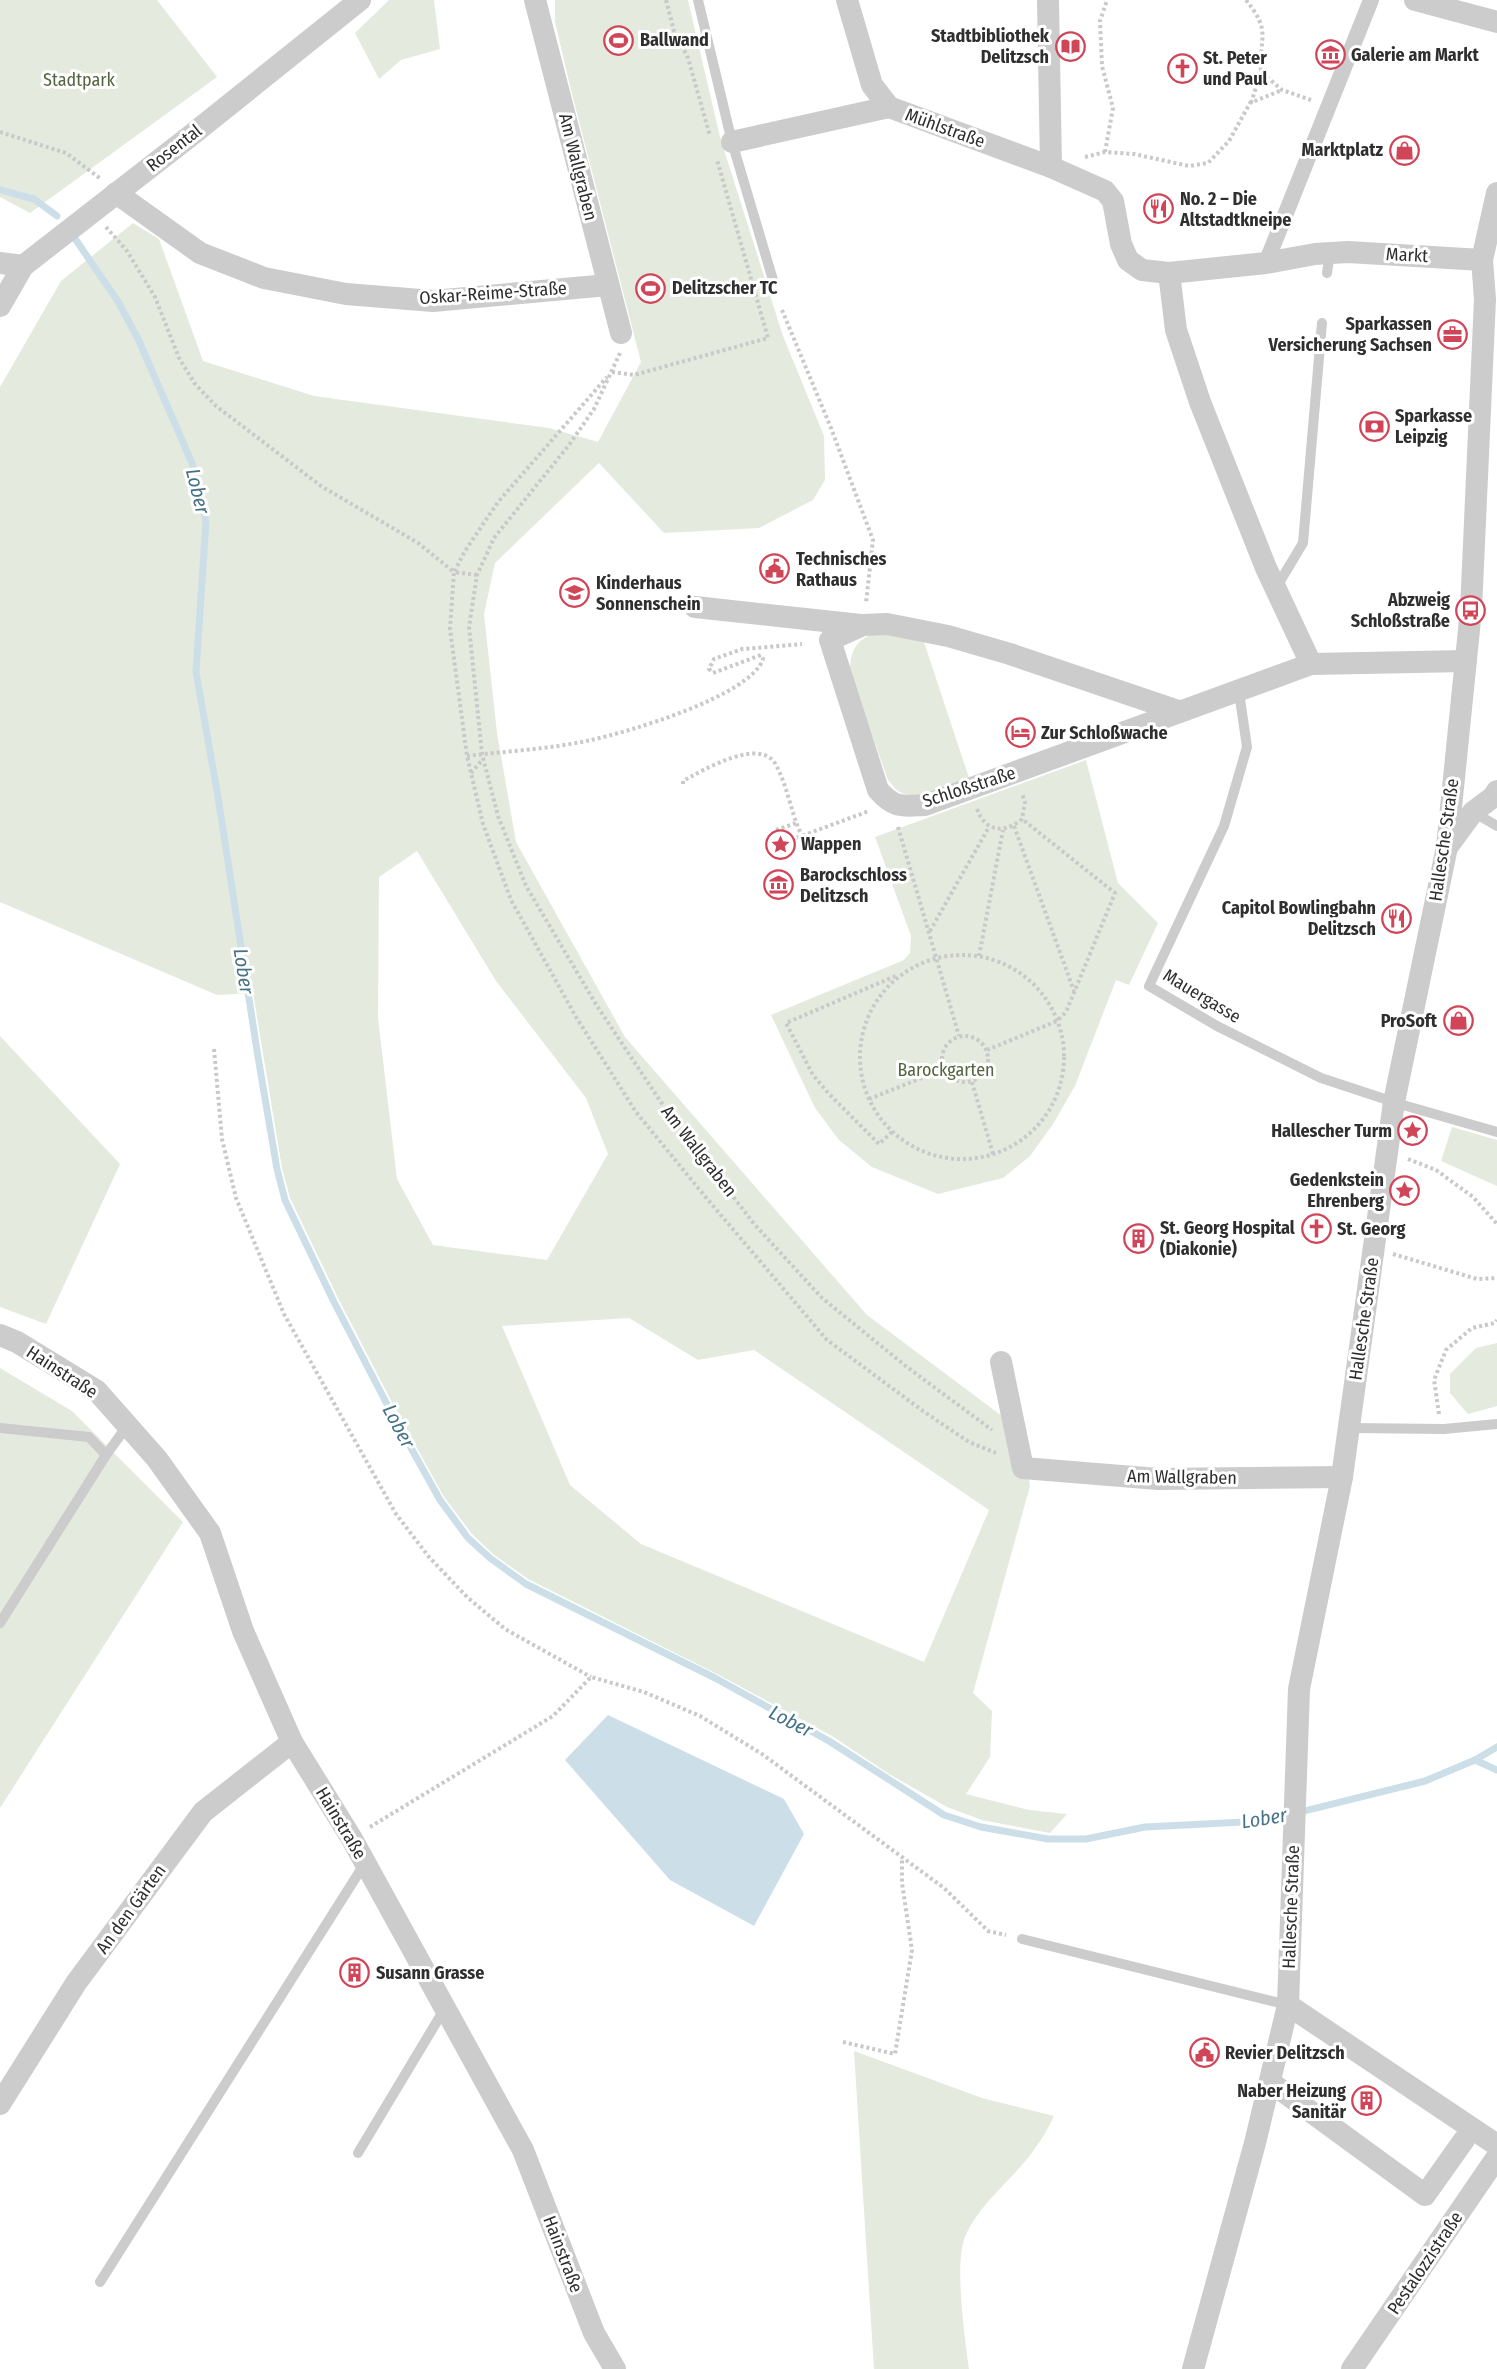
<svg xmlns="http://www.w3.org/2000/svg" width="1497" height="2369" font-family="'Fira Sans Condensed',sans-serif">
  <rect width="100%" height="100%" fill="#fff"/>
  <g fill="#e5eade" fill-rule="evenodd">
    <path d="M0,0H157L217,77L30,213L0,197Z"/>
    <path d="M389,0H434L440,49L401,60L379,79L355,33Z"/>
    <path d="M555,0H688L720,137L783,336L824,436L825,480L813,500L759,528L664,533L599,463L495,563L484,614L497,733L516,842L625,1037L867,1315L1022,1431L1030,1486L973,1693L992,1711L990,1757L966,1794L1029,1810L1067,1814L1050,1833L982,1820L947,1807L889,1774L832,1736L717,1674L528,1579L493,1554L472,1534L444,1497L396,1410L339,1300L290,1198L282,1168L253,993L217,995L0,902V387L61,281L133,223L159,239L203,361L314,396L549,428L598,442L641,362L571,90L555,22ZM417,851L496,981L586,1098L608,1154L547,1260L433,1245L397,1179L378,1018L379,877ZM629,1318L698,1360L754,1350L989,1510L924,1662L641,1544L570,1485L502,1326Z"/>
    <path d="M881,632L923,639L969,778C949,786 918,804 898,791C895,789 891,783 888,780L850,673C850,649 857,637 881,632Z"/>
    <path d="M1086,760L1118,883L1158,923L1129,985L1116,980L1075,1086L1053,1124L1030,1156L1003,1178L938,1194L872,1167L839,1140L815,1108L771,1015L904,960L910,953L911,936L875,837Z"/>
    <path d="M0,1036L120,1164L46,1324L0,1307Z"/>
    <path d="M1452,1127L1497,1140V1186L1441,1161Z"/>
    <path d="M1497,1343V1406L1468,1414L1450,1393V1374L1476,1348Z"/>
    <path d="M0,1368L72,1411L183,1522L0,1808Z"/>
    <path d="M854,2051L982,2098L1054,2116C1049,2126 1044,2136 1038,2144C1017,2177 980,2201 965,2237C954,2263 965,2339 969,2369H874Z"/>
  </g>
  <path fill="#ccdfe8" d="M608,1715L784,1799L804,1834L754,1926L670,1880L565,1760Z"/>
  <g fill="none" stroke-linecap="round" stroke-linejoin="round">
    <g stroke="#ccdfe8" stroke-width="7">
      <path d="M0,190L34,199L57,216"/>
      <path d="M76,240L119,303L139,341L192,463L206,521L196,672L218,797L258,1057L277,1169L285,1200L334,1302L391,1412L440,1500L468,1538L490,1558L526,1584L715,1678L829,1741L944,1815L981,1827L1048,1839H1086L1145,1827L1264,1821L1425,1781L1475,1760L1497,1747"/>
      <path d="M1475,1760L1497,1770"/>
    </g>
    <g stroke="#c9c9c9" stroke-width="4" stroke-dasharray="3 3" stroke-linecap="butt">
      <path d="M666,0L674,31L688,58L710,136"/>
      <path d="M1246,0C1272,33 1259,35 1261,72L1282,90L1311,100"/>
      <path d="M1251,103L1261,72"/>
      <path d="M0,132L66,153L101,179"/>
      <path d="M1105,152L1113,108L1102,66L1100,21L1107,0"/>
      <path d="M1085,157L1105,152L1134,154L1189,166L1208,163L1229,141L1250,103L1282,90"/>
      <path d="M106,227L127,251L155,297L179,358L195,384L216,406L321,486L418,543L454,572L450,629L467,756L483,824L511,900L576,1017L636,1112L703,1194L827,1340L923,1411L969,1442L996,1453"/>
      <path d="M782,310L831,428L873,540L866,603"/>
      <path d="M620,353L594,409L569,445L494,538L477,575L469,627L482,754L498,816L526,886L597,1006L669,1114L755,1225L822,1298L907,1367L992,1430"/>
      <path d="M612,372L634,375L768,338L717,160"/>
      <path d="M477,575L454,572L465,551L498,502L607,377"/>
      <path d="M467,756C508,751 551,749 591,740C628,732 751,696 763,659L761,655L713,673L709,669L714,659L742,649L802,644"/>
      <path d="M471,773L483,759"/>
      <path d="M683,784V781C703,770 761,736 776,765C788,787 791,814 802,836"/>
      <path d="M977,809C985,832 1005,834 1022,819L1025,802L1022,793"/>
      <path d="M1014,826L1074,991"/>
      <path d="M898,827L959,1036"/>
      <path d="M776,830L796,823"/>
      <path d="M780,844L869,811"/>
      <path d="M930,931L989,827"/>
      <circle cx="962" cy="1057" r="102"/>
      <path d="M979,956L1003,830"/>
      <circle cx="965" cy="1059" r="23"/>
      <path d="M214,1049L222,1139L236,1198L284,1314L396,1514L429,1557L467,1597L505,1629L591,1677"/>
      <path d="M987,1050L1057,1021L1066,1012L1115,893L1022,819"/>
      <path d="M972,1082L993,1154"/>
      <path d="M869,1099L944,1069"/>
      <path d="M892,1132L879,1144L829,1094L813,1075L786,1023L898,975"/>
      <path d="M1408,1159L1436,1170L1473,1197L1497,1224"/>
      <path d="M1393,1254L1477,1279L1497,1278"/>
      <path d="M1439,1414L1434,1380L1446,1350L1472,1328L1495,1323L1497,1320"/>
      <path d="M370,1827L553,1716L591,1677L644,1692L700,1716L762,1754L944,1888L988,1931L1006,1935"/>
      <path d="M843,2042L895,2054L912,1950L902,1883V1859"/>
    </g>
    <g stroke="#ccc" stroke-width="10">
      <path d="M698,0L732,142L773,280"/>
      <path d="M1327,273L1330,253"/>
      <path d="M1276,588L1303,543L1322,323"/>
      <path d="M1239,692L1247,747L1224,826L1149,986L1217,1026L1321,1078L1403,1105L1497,1132"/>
      <path d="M1473,812L1497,826"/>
      <path d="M0,1428L89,1437L106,1455"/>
      <path d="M1349,1428L1444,1429L1497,1424"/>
      <path d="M0,1623L106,1455L127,1426"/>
      <path d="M1022,1939L1288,2005"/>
      <path d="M358,2153L445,2008"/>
      <path d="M100,2282L365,1863"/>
    </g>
    <path stroke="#ccc" stroke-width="16" d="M1266,263L1371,0"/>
    <g stroke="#ccc" stroke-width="22">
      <path d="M535,0L621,333"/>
      <path d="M847,0L872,85L889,107"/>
      <path d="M1048,0L1051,167"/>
      <path d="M1415,0L1497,22"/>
      <path d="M732,142L889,107L1051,167L1105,191L1113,201L1121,244L1128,260L1142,270L1169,273L1266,263L1315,254L1348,252L1482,260"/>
      <path d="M116,193L200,253L264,278L346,294L433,301L608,285"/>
      <path d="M0,263L23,266"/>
      <path d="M1169,273L1176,330L1200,402L1266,568L1311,664"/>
      <path d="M0,306L23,266L189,137L360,0"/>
      <path d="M695,607L861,625"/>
      <path d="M1178,711L1010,654L948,636L887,624L863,625L830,640L878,790C895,809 902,806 925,805L1311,664L1466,661"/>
      <path d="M1448,846L1473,812L1493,797L1497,791"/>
      <path d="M0,1335L17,1342L97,1391L157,1459L210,1533L243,1631L292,1742L352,1839L523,2150L594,2333L615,2369"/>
      <path d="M1001,1362L1023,1468L1158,1479L1342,1477"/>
      <path d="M1288,2005L1497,2145"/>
      <path d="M1270,2082L1425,2195L1464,2140"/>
      <path d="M0,2104L76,1983L203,1812L292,1742"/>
      <path d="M1193,2369L1255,2143L1288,2005L1299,1689L1342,1477L1394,1102L1447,847L1471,610L1485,299L1482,260L1497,193"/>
      <path d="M1352,2369L1497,2157"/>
    </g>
  </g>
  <defs>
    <symbol id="stadium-ring" viewBox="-11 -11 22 22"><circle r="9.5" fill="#fff" stroke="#d14558" stroke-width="1.5"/><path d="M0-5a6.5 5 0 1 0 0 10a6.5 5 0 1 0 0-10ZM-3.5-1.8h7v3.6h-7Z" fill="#d14558"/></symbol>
    <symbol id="library-ring" viewBox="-11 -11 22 22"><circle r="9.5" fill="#fff" stroke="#d14558" stroke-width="1.5"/><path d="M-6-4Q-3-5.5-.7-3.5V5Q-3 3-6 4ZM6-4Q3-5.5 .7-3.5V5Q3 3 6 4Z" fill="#d14558"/></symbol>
    <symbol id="museum-ring" viewBox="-11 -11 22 22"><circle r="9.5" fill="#fff" stroke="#d14558" stroke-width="1.5"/><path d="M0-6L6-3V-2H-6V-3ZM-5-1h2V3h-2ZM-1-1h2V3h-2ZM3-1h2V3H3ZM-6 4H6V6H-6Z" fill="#d14558"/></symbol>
    <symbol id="church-ring" viewBox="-11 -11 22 22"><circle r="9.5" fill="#fff" stroke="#d14558" stroke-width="1.5"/><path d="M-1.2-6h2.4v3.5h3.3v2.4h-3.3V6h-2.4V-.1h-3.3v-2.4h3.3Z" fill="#d14558"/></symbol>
    <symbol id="shop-ring" viewBox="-11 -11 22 22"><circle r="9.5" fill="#fff" stroke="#d14558" stroke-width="1.5"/><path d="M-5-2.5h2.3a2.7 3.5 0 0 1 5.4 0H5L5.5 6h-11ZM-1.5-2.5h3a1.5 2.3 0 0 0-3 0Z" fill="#d14558"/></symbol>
    <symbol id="restaurant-ring" viewBox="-11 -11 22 22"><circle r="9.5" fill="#fff" stroke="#d14558" stroke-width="1.5"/><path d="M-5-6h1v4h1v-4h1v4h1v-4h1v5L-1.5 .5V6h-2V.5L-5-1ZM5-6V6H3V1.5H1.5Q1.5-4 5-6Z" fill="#d14558"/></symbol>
    <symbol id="office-ring" viewBox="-11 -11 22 22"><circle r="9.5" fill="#fff" stroke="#d14558" stroke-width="1.5"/><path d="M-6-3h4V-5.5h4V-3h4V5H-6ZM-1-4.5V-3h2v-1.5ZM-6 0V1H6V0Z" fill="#d14558"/></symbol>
    <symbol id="bank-ring" viewBox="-11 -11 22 22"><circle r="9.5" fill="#fff" stroke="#d14558" stroke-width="1.5"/><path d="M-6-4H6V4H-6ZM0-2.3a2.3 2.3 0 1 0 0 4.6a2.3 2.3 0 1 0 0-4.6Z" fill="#d14558"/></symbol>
    <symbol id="civic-ring" viewBox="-11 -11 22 22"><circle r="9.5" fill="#fff" stroke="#d14558" stroke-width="1.5"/><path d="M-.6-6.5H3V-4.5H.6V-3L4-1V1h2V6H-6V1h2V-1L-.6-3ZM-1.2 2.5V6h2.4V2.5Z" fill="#d14558"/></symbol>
    <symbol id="school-ring" viewBox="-11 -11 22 22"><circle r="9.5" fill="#fff" stroke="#d14558" stroke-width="1.5"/><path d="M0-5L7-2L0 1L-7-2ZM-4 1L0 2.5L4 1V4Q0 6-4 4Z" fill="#d14558"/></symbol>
    <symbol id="bus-ring" viewBox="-11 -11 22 22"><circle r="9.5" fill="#fff" stroke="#d14558" stroke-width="1.5"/><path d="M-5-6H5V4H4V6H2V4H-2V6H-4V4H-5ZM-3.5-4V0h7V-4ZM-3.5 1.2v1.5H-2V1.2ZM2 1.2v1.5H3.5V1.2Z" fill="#d14558"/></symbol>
    <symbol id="hotel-ring" viewBox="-11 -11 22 22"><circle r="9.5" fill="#fff" stroke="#d14558" stroke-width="1.5"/><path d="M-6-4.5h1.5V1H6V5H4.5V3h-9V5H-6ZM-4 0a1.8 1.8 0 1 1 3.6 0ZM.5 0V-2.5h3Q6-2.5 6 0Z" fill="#d14558"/></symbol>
    <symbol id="sight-ring" viewBox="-11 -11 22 22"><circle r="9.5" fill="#fff" stroke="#d14558" stroke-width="1.5"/><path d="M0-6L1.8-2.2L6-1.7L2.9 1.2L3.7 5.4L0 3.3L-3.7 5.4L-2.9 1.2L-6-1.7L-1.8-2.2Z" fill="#d14558"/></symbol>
    <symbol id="building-ring" viewBox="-11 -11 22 22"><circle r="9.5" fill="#fff" stroke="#d14558" stroke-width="1.5"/><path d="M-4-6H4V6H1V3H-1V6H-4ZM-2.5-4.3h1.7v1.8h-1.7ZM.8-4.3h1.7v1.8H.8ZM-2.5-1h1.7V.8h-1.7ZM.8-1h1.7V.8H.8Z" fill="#d14558"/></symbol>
  </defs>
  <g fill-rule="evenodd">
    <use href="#stadium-ring" x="602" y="24" width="33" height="33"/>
    <use href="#library-ring" x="1054" y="30" width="33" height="33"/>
    <use href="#museum-ring" x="1314" y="38" width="33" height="33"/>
    <use href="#church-ring" x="1166" y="52" width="33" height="33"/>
    <use href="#shop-ring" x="1388" y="134" width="33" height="33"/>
    <use href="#restaurant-ring" x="1142" y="192" width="33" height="33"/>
    <use href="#stadium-ring" x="634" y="272" width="33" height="33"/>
    <use href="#office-ring" x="1436" y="318" width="33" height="33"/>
    <use href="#bank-ring" x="1358" y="410" width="33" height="33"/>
    <use href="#civic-ring" x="758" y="552" width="33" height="33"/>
    <use href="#school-ring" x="558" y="576" width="33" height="33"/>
    <use href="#bus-ring" x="1454" y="594" width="33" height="33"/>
    <use href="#hotel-ring" x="1004" y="716" width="33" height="33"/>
    <use href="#sight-ring" x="764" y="828" width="33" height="33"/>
    <use href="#museum-ring" x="762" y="868" width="33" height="33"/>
    <use href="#restaurant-ring" x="1380" y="902" width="33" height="33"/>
    <use href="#shop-ring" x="1442" y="1004" width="33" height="33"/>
    <use href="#sight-ring" x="1396" y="1114" width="33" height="33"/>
    <use href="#sight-ring" x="1388" y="1174" width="33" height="33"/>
    <use href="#church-ring" x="1300" y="1212" width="33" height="33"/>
    <use href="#building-ring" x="1122" y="1222" width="33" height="33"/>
    <use href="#building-ring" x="338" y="1956" width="33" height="33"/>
    <use href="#civic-ring" x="1188" y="2036" width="33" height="33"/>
    <use href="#building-ring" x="1350" y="2084" width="33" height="33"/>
  </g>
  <g text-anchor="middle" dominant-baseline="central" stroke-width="6" stroke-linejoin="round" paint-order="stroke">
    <g font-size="18" font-weight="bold" fill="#2f2f2f" stroke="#fff" text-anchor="start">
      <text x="1049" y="36" text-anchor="end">Stadtbibliothek<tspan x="1049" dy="21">Delitzsch</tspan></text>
      <text x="640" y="40">Ballwand</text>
      <text x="1351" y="55">Galerie am Markt</text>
      <text x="1203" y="58">St. Peter<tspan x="1203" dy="21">und Paul</tspan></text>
      <text x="1383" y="150" text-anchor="end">Marktplatz</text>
      <text x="1180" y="199">No. 2 – Die<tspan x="1180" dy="21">Altstadtkneipe</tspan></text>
      <text x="672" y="288">Delitzscher TC</text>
      <text x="1432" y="324" text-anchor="end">Sparkassen<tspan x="1432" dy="21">Versicherung Sachsen</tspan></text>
      <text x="1395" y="416">Sparkasse<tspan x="1395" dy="21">Leipzig</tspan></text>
      <text x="796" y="559">Technisches<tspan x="796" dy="21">Rathaus</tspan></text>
      <text x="596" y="583">Kinderhaus<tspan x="596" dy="21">Sonnenschein</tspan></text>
      <text x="1450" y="600" text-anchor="end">Abzweig<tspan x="1450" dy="21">Schloßstraße</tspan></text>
      <text x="1041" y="733">Zur Schloßwache</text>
      <text x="801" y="844">Wappen</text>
      <text x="800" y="875">Barockschloss<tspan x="800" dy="21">Delitzsch</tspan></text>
      <text x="1376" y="908" text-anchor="end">Capitol Bowlingbahn<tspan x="1376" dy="21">Delitzsch</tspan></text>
      <text x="1437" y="1021" text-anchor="end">ProSoft</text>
      <text x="1392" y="1131" text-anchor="end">Hallescher Turm</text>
      <text x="1384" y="1180" text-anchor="end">Gedenkstein<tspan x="1384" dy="21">Ehrenberg</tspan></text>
      <text x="1160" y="1228">St. Georg Hospital<tspan x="1160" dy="21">(Diakonie)</tspan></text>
      <text x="1337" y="1229">St. Georg</text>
      <text x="376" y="1973">Susann Grasse</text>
      <text x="1225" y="2053">Revier Delitzsch</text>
      <text x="1346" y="2091" text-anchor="end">Naber Heizung<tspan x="1346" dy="21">Sanitär</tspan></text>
    </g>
    <g font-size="18" fill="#546541" stroke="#fff">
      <text x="79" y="80">Stadtpark</text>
      <text x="946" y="1070">Barockgarten</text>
    </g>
    <g font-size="18" fill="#2f2f2f" stroke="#fff">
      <text transform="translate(945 128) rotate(20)">Mühlstraße</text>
      <text transform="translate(174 148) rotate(-38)">Rosental</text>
      <text transform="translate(578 167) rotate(76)">Am Wallgraben</text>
      <text transform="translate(1407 255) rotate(3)">Markt</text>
      <text transform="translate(493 293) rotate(-4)">Oskar-Reime-Straße</text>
      <text transform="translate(969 787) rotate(-18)">Schloßstraße</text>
      <text transform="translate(1444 840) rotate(-82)">Hallesche Straße</text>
      <text transform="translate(1202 996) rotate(31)">Mauergasse</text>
      <text transform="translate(699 1151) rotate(52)">Am Wallgraben</text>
      <text transform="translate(1364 1319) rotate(-82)">Hallesche Straße</text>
      <text transform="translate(62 1372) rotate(33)">Hainstraße</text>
      <text transform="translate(1182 1477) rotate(1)">Am Wallgraben</text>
      <text transform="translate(341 1823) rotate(59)">Hainstraße</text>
      <text transform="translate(1291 1907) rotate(-88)">Hallesche Straße</text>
      <text transform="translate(131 1909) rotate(-54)">An den Gärten</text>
      <text transform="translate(563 2254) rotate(69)">Hainstraße</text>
      <text transform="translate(1425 2263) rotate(-56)">Pestalozzistraße</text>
    </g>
    <g font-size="20" font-style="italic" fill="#467287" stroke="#fff">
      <text transform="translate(198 491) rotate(76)">Lober</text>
      <text transform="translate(244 971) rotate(81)">Lober</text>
      <text transform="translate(399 1426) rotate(62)">Lober</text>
      <text transform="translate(791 1721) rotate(27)">Lober</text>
      <text transform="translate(1264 1818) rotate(-9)">Lober</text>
    </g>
  </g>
</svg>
